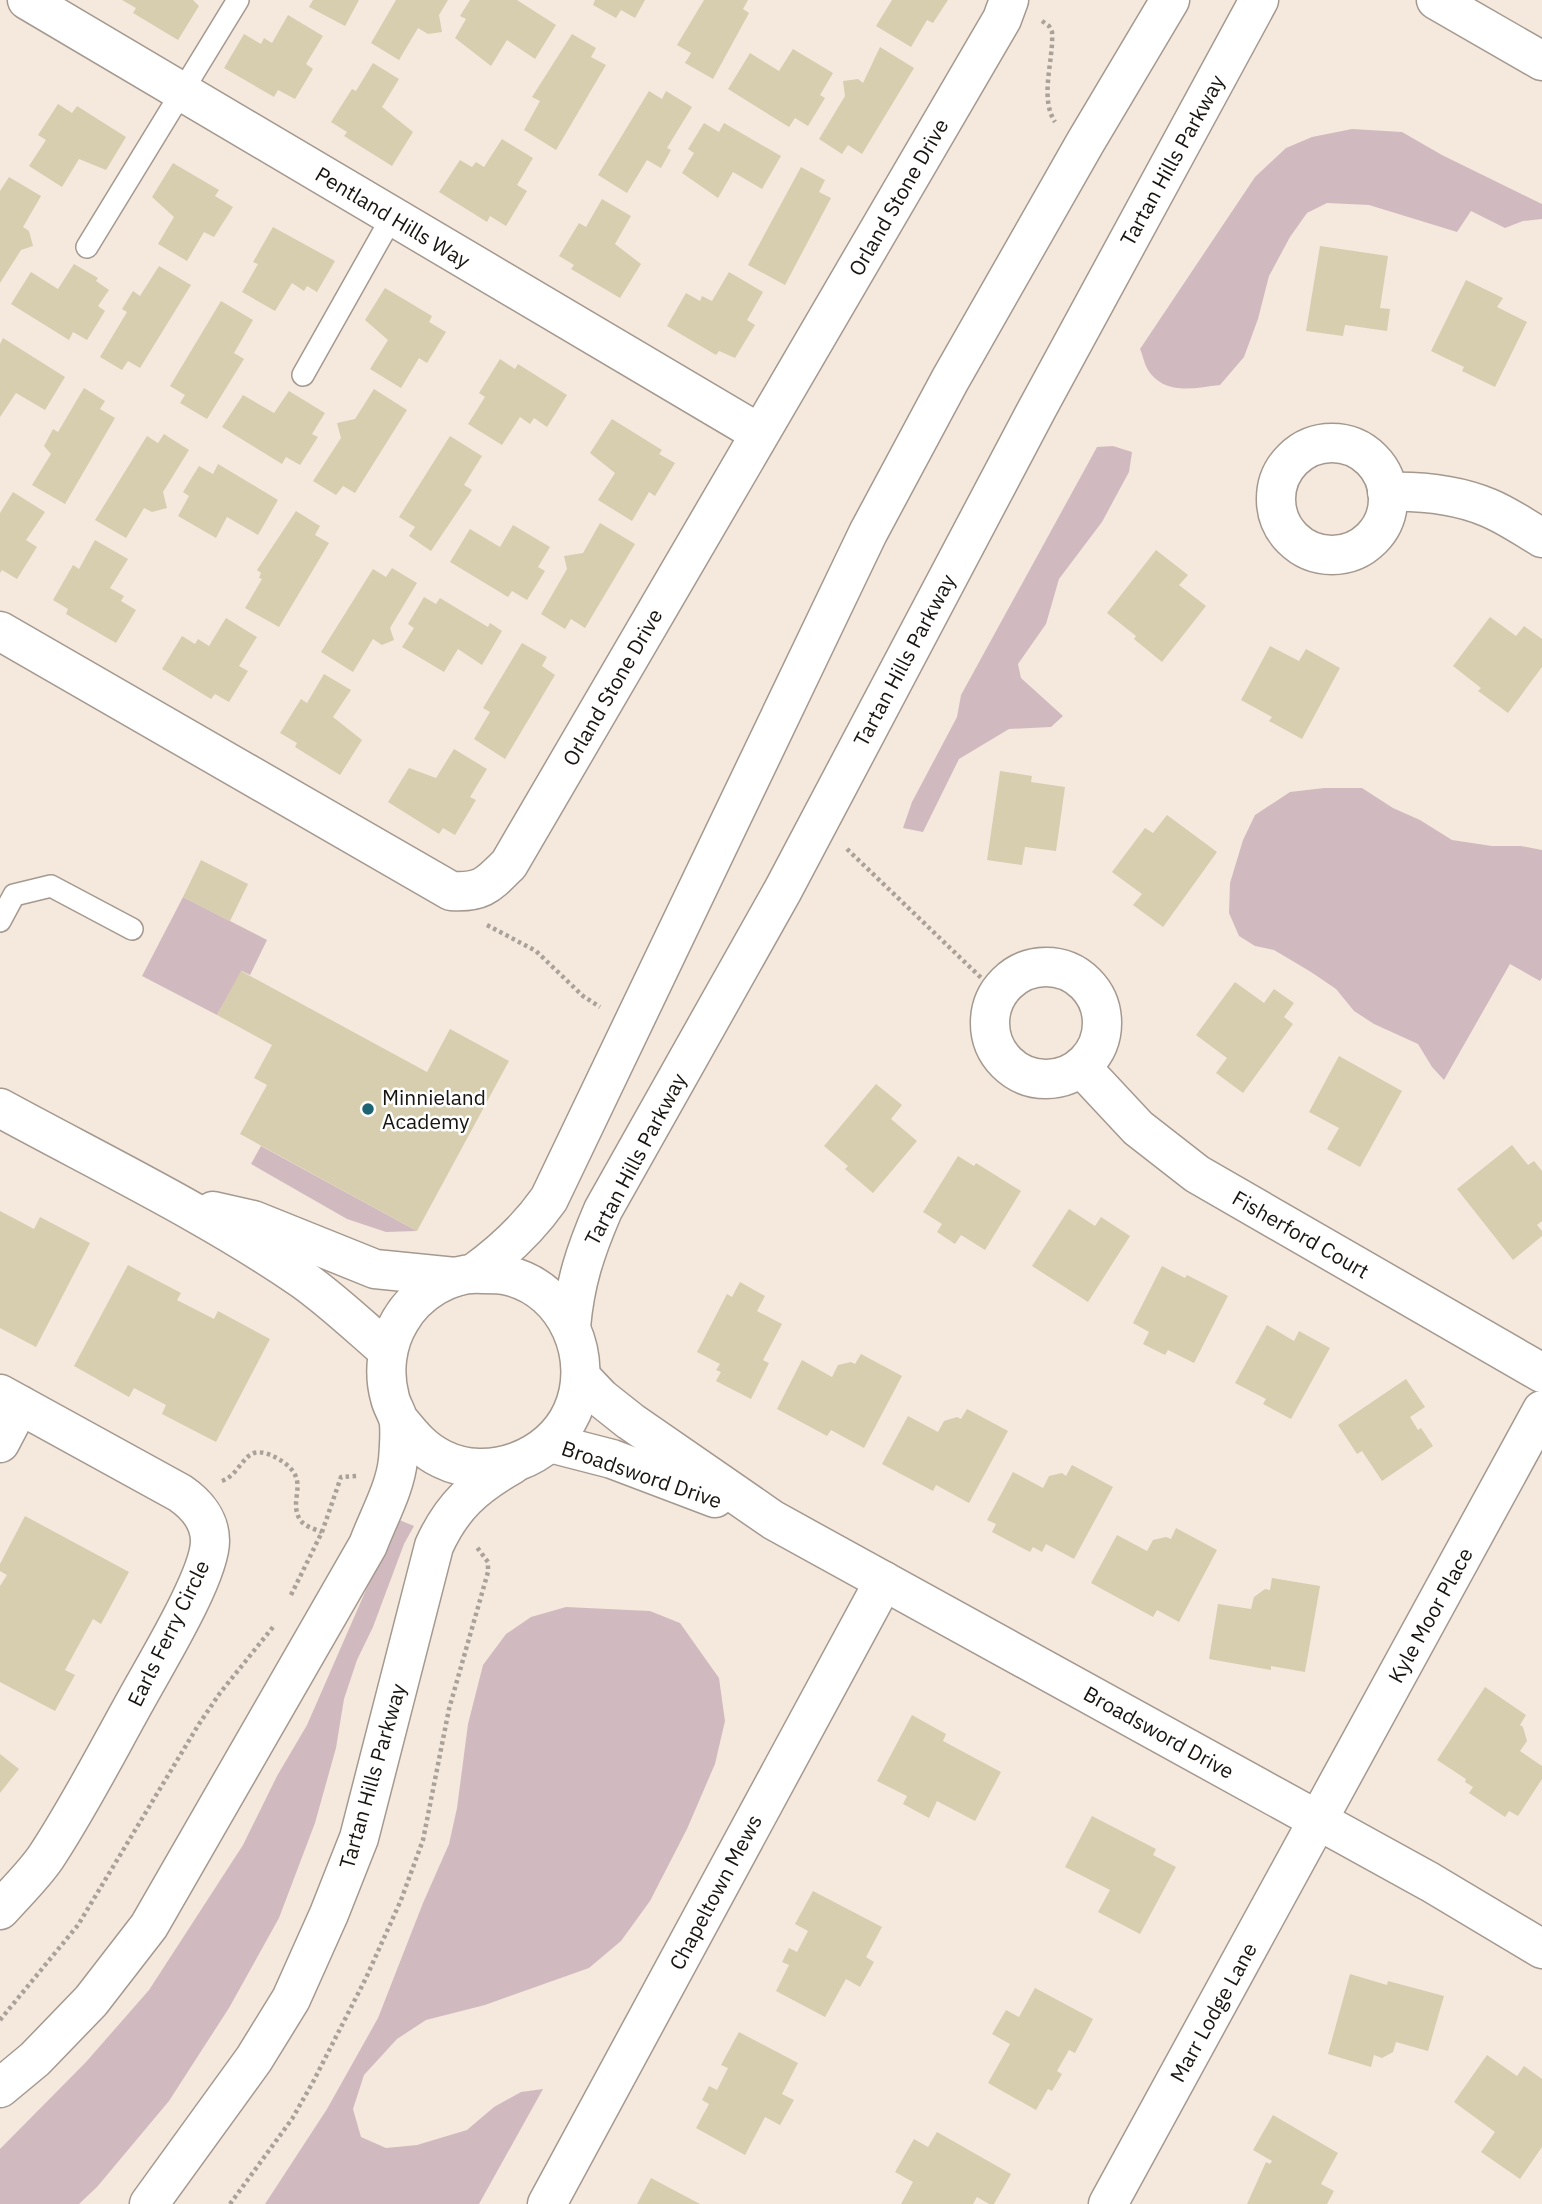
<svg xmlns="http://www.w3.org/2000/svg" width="1542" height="2204" font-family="'IBM Plex Sans',sans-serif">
  <rect width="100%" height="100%" fill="#f5e9de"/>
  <g fill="#d1babf">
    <path d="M1352,129L1402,132L1442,155L1542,204V219L1523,221L1505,228L1471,211L1457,232L1369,205L1327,203L1307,213L1290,237L1269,276L1258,319L1244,357L1220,385C1195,388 1165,396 1148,370C1144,364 1143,355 1140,349L1255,177L1286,148L1312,137Z"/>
    <path d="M1113,446L1132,452L1129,472L1102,522L1059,579L1046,624L1018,664L1021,678L1063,716L1051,727L1009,729L959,759L923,832L903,828L912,802L957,717L961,695L1097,447Z"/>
    <path d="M1324,788H1362L1393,808L1420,820L1452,840L1492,846H1521L1542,850V978L1540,981L1510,964L1444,1080L1432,1067L1418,1044L1374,1024L1354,1011L1336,989L1311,972L1274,950L1255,946L1239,936L1229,913L1230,883L1243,840L1255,815L1290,792Z"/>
    <path d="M183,897L267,940L250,975L242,971L217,1015L142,976Z"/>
    <path d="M261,1146L417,1231L386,1232L347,1219L251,1164Z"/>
    <path d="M397,1519L414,1526L404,1544L373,1627L357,1660L344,1699L336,1748L315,1823L279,1918L229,2008L169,2101L97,2187L79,2204H0V2149L86,2062L149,1990L243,1845L277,1776L307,1725Z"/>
    <path d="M566,1607L650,1611L680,1623L719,1678L725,1721L715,1764L687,1829L650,1901L621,1941L589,1968L485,2005L426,2020L397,2039L364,2075L353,2109L361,2137L386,2148L417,2145L467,2130L494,2107L521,2092L543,2089L479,2204H265L327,2109L378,2018L423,1903L449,1844L457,1808L468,1724L483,1665L506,1634L531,1617Z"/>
  </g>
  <g fill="#d7ceaf">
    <path d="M122,0H193L199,6L178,40L133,13L136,8Z"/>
    <path d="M313,0H359L345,26L309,7Z"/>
    <path d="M396,0H448L439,15L442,32L428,34L418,28L399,60L371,43Z"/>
    <path d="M470,0H517L556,25L535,59L507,40L491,66L455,38L466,19L460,16Z"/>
    <path d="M595,0H645L635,18L621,10L616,18L593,5Z"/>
    <path d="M704,0H748L743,9L749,13L713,79L685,63L691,53L677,45Z"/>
    <path d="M892,0H948L933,23L927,20L911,47L876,26Z"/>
    <path d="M288,15L323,36L306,64L313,69L295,99L278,90L274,97L224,68L244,34L261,44L264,38L272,43Z"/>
    <path d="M572,34L596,48L591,57L606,65L556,150L524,130L540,101L532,97Z"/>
    <path d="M880,47L914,68L862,154L848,145L842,154L819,139L845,96L843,81L858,79L863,83Z"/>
    <path d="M793,49L833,73L820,95L825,98L808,126L795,118L789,127L728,89L750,53L779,71Z"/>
    <path d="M373,63L399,79L382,107L413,132L392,166L344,136L347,132L331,122L352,89L356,91Z"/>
    <path d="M649,91L662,99L666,91L692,107L667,148L671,150L661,168L647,160L627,193L598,175Z"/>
    <path d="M58,104L72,113L77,106L126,137L106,170L79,159L62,187L29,166L46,140L38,135Z"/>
    <path d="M704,123L719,132L724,123L781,156L762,189L733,172L718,198L682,173L694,153L688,149Z"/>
    <path d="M502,139L533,158L517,185L527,191L506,226L490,216L487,222L439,192L460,160L472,167L476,162L484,167Z"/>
    <path d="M173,163L219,190L215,196L233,207L214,237L204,232L187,261L158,244L174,217L152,197Z"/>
    <path d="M801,167L825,180L819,192L831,198L785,285L748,265Z"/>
    <path d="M9,177L41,196L23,227L29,231L33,246L21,250L0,283V191Z"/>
    <path d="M602,199L631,216L615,244L641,264L620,298L571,269L574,265L559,256L579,223L586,227Z"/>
    <path d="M273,227L335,261L317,292L307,286L304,291L292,283L275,311L242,292L258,264L253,262Z"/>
    <path d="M1320,246L1388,256L1380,308L1390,309L1387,331L1345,325L1343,336L1306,331Z"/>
    <path d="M74,264L98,278L96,281L109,290L98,306L105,311L87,340L73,332L69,340L11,304L31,272L58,289Z"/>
    <path d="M159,266L191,285L140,368L128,361L122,370L100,357L127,312L122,309L133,291L140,296Z"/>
    <path d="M729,272L763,292L747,320L755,325L735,358L719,351L716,355L667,326L686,293L700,301L702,296L712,301Z"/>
    <path d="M1466,280L1503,298L1497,307L1527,322L1495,387L1462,371L1464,367L1431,351Z"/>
    <path d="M385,288L432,316L429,322L446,332L427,363L419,358L401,388L370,369L388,340L365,320Z"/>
    <path d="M221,301L253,320L234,353L244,359L207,419L180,403L185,395L170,386Z"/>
    <path d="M3,338L65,377L45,410L16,393L0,417V344Z"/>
    <path d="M500,359L515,369L518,364L567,395L547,427L534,418L530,424L520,417L502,445L468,424L485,397L479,393Z"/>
    <path d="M84,388L105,401L100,409L115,418L65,504L32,485L51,454L44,446L53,429L58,432Z"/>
    <path d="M374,389L407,410L355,493L343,486L336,495L313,481L341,438L337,423L355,419Z"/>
    <path d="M289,391L325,413L312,434L318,437L300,465L286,457L282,464L222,427L243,395L274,413Z"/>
    <path d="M612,419L662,450L659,454L675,463L655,496L649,492L632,521L598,500L615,473L590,453Z"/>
    <path d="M164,434L189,450L163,492L167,508L152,512L144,508L126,538L95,520L147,436L158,443Z"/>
    <path d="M450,436L482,456L464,485L472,490L431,551L409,536L415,527L399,517Z"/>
    <path d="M218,464L278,500L258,535L227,517L216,538L178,516L189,496L183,492L199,466L213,474Z"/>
    <path d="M13,492L45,512L26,540L37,547L17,579L2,570L0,573V513Z"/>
    <path d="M296,511L320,526L315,535L329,543L279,627L245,608L262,579L259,578L261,573L257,570Z"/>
    <path d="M600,523L635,544L585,628L571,619L565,629L541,614L567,569L564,556L583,553Z"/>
    <path d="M513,525L550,547L538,567L545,571L527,600L512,591L508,597L450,562L470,529L500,547Z"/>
    <path d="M95,540L128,559L110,588L124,596L121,601L136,610L116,643L66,614L68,609L53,600L73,565L79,569Z"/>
    <path d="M1156,550L1188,575L1179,585L1206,606L1162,662L1134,639L1136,636L1107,613Z"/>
    <path d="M392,568L417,583L390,628L394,640L382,645L373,639L353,672L321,652L373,569L386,577Z"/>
    <path d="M424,597L436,604L440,598L488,627L490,623L502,631L482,665L458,649L444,672L402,647L414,628L408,624Z"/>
    <path d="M1490,617L1516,636L1524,626L1542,639V667L1508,713L1478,691L1481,688L1453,666Z"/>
    <path d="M226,618L257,637L239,666L248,671L229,702L215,694L211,699L162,669L182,636L195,644L198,639L209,646Z"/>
    <path d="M522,643L547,657L542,666L555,675L505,759L474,739L490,712L483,708Z"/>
    <path d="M1270,646L1299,661L1306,649L1340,668L1302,739L1269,721L1272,717L1241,700Z"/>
    <path d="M324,674L351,690L333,717L362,740L340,775L295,747L297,743L280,733L301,699L307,703Z"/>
    <path d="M454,749L487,769L470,797L476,800L455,835L443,828L439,834L388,802L409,768L436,778Z"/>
    <path d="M1000,771L1032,776L1031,782L1065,787L1056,851L1025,847L1022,865L987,860Z"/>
    <path d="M1167,815L1217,852L1163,927L1133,905L1142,894L1112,872L1145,828L1153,833Z"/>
    <path d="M201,860L248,884L230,921L183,897Z"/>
    <path d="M241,971L427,1072L450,1029L509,1061L417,1231L240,1134L267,1085L254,1078L272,1045L217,1015Z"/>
    <path d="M1235,982L1264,1003L1274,989L1294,1003L1284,1017L1293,1024L1243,1093L1216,1073L1227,1058L1196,1035Z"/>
    <path d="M1339,1056L1402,1091L1360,1167L1327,1149L1339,1128L1309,1112Z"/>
    <path d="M876,1084L902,1105L891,1119L917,1141L873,1193L845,1169L848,1166L824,1146Z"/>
    <path d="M1512,1145L1528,1165L1534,1161L1542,1171V1221L1537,1225L1542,1231V1236L1513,1260L1457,1189Z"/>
    <path d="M958,1156L974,1166L976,1163L1021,1191L985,1250L961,1235L955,1244L937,1232L942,1224L923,1212Z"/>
    <path d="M1069,1209L1095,1226L1101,1217L1130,1236L1088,1302L1032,1266Z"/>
    <path d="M0,1211L34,1229L40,1217L90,1243L36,1347L0,1328Z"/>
    <path d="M128,1265L181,1293L177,1300L214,1319L218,1311L270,1339L216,1442L162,1414L166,1405L134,1388L129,1397L74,1366Z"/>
    <path d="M1162,1266L1185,1278L1187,1275L1228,1296L1194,1363L1168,1350L1165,1355L1143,1344L1149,1332L1133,1323Z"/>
    <path d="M740,1282L765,1296L757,1311L782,1324L763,1360L769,1363L751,1399L716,1381L721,1372L716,1370L720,1364L697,1352L727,1294L732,1297Z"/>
    <path d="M1267,1325L1294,1341L1299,1331L1330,1348L1291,1419L1263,1404L1266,1399L1235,1383Z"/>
    <path d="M861,1354L902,1376L864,1448L831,1430L827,1436L777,1409L802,1360L832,1377L838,1365L851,1362L855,1364Z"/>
    <path d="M1406,1379L1425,1407L1410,1417L1418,1430L1421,1428L1433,1446L1382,1481L1362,1451L1357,1454L1338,1425Z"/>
    <path d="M967,1409L1008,1431L969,1503L936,1485L933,1491L882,1464L908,1416L938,1432L944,1421L957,1417L961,1419Z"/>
    <path d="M1072,1465L1113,1487L1074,1559L1046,1544L1042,1552L1033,1547L1030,1552L992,1532L996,1524L987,1520L1013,1472L1043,1488L1049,1476L1062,1473L1066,1476Z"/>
    <path d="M25,1516L129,1572L101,1624L93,1619L65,1670L75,1675L55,1711L0,1682V1586L7,1575L0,1571V1564Z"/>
    <path d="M1176,1528L1217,1550L1179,1622L1157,1610L1153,1617L1091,1583L1117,1535L1147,1551L1153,1540L1166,1537L1171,1539Z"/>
    <path d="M1272,1578L1320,1586L1305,1672L1271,1666V1670L1209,1659L1218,1604L1251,1609L1254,1597L1265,1589L1270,1590Z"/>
    <path d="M1485,1687L1526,1715L1520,1725L1523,1727L1527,1741L1520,1751L1542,1766V1779L1518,1816L1509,1811L1505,1817L1469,1793L1473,1787L1465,1782L1466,1779L1437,1760Z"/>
    <path d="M912,1715L946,1734L943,1741L1001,1772L975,1821L937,1801L929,1818L903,1804L907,1796L877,1781Z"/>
    <path d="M0,1754L19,1769L0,1793Z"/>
    <path d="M1092,1816L1156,1849L1153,1855L1176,1867L1140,1934L1098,1912L1110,1890L1065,1867Z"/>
    <path d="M813,1891L882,1927L866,1957L874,1962L860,1987L846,1979L825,2017L776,1991L789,1965L782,1962L789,1948L797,1952L808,1931L795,1924Z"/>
    <path d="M1350,1974L1387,1985L1388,1981L1444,1996L1428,2051L1396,2042L1393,2052L1382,2058L1374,2055L1371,2067L1328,2054Z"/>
    <path d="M1035,1988L1093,2019L1075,2053L1069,2050L1057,2071L1062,2074L1052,2091L1048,2089L1036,2110L988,2083L1010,2044L992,2034L1006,2010L1019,2017Z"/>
    <path d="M739,2032L798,2063L782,2094L794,2100L780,2125L765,2117L745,2155L696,2128L709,2104L702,2100L709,2086L717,2090L728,2068L721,2065Z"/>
    <path d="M1487,2055L1517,2076L1524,2066L1542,2079V2147L1520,2179L1481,2152L1495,2132L1454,2102Z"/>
    <path d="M1273,2115L1338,2153L1321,2184L1334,2191L1327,2204H1247L1266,2162L1270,2164L1272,2161L1253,2150Z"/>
    <path d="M937,2132L1011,2174L994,2204H989L977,2197L973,2204H901L913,2182L895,2172L914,2139L928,2147Z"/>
    <path d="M651,2178L700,2204H637Z"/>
  </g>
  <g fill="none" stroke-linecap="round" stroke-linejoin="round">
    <defs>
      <g id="lane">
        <path d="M87,247L238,0"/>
        <path d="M303,375L392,217"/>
        <path d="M0,921L14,895L51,886L132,929"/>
      </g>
      <g id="street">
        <path d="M27,0L759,433"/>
        <circle cx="1332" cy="499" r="56"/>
        <path d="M1387,492C1421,491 1458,495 1489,508C1508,516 1525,528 1542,538"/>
        <path d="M0,631L451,891C482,893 488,885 509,864L1002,19L1009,0"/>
        <circle cx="1046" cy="1023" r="56"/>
        <path d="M1081,1067L1138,1128L1197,1174L1542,1373"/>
        <path d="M0,1108C101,1163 207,1214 302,1279C332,1300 360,1327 388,1351"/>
        <path d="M213,1211L253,1220L375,1269L455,1277"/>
        <path d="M581,1377L601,1398L630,1421L773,1520L1430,1882L1542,1949"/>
        <path d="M0,1394L180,1493C196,1504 210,1520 210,1541C210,1576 155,1665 136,1700C107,1752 79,1807 46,1857C33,1876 15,1893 0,1910"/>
        <path d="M0,1443L20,1405"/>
        <path d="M550,1443L612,1459L715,1498"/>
        <path d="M547,2204L884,1581"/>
        <path d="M1108,2204L1542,1410"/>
      </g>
      <g id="secondary">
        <path d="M1436,0L1542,61"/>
        <path d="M474,1273C503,1252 528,1229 549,1199L868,533L950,380L1085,143L1170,0"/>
        <path d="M571,1327C575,1282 585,1252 603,1210L783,890L1037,409L1259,0"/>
        <path d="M0,2088L35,2059L91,2001L149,1926L368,1545C378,1518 395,1489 398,1460C399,1448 400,1435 399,1423C398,1414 392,1407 390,1398C383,1373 386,1344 400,1321C416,1293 450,1271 483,1274C491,1274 501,1274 509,1276C567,1290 596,1359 572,1412C551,1459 488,1482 442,1459C423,1450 412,1436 399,1420"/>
        <path d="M149,2204L254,2059L291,1999L329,1914L359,1838L434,1546C452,1506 475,1486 512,1465"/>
      </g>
    </defs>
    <use href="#lane" stroke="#a5998f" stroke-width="24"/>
    <use href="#street" stroke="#a5998f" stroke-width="41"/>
    <use href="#secondary" stroke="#a5998f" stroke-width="41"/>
    <g stroke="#aaa198" stroke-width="4.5" stroke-dasharray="3.5 3.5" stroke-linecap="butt">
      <path d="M1042,21L1049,26L1052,32C1054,60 1039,97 1055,122"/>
      <path d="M847,849L998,994"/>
      <path d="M487,925L536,951L583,996L600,1007"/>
      <path d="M222,1481C238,1475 242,1457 254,1453C261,1451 269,1454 275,1457C314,1478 288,1496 299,1518C303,1526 314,1529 322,1532"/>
      <path d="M291,1595L322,1532L341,1477L357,1476"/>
      <path d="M0,2020L78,1925L199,1724L220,1693L273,1627"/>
      <path d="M230,2204L292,2119L313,2082L366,1978L401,1900L423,1840L449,1709L488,1572V1562L476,1546"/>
    </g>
    <use href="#lane" stroke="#fff" stroke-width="21"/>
    <use href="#street" stroke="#fff" stroke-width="38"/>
    <use href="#secondary" stroke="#fff" stroke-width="38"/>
  </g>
  <circle fill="#1c6472" stroke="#fff" stroke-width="2.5" cx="368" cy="1109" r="7"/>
  <g text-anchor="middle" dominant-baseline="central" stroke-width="5" stroke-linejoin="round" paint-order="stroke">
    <g font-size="21" fill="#181410" stroke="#fff">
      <text transform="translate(1172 160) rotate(-61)">Tartan Hills Parkway</text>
      <text transform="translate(898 197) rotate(-60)">Orland Stone Drive</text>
      <text transform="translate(393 217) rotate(31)">Pentland Hills Way</text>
      <text transform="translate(904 660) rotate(-62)">Tartan Hills Parkway</text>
      <text transform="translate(612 687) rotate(-60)">Orland Stone Drive</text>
      <text transform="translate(635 1159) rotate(-62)">Tartan Hills Parkway</text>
      <text transform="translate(1301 1234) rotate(30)">Fisherford Court</text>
      <text transform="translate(642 1474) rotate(19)">Broadsword Drive</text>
      <text transform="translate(1430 1615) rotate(-61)">Kyle Moor Place</text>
      <text transform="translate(168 1633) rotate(-64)">Earls Ferry Circle</text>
      <text transform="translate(1159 1732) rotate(29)">Broadsword Drive</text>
      <text transform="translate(372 1776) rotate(-74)">Tartan Hills Parkway</text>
      <text transform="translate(715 1892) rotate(-62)">Chapeltown Mews</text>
      <text transform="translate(1213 2012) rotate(-61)">Marr Lodge Lane</text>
    </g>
    <g font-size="21" fill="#181410" stroke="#fff" text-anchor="start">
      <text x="382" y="1097">Minnieland<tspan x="382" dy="24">Academy</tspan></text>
    </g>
  </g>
</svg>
